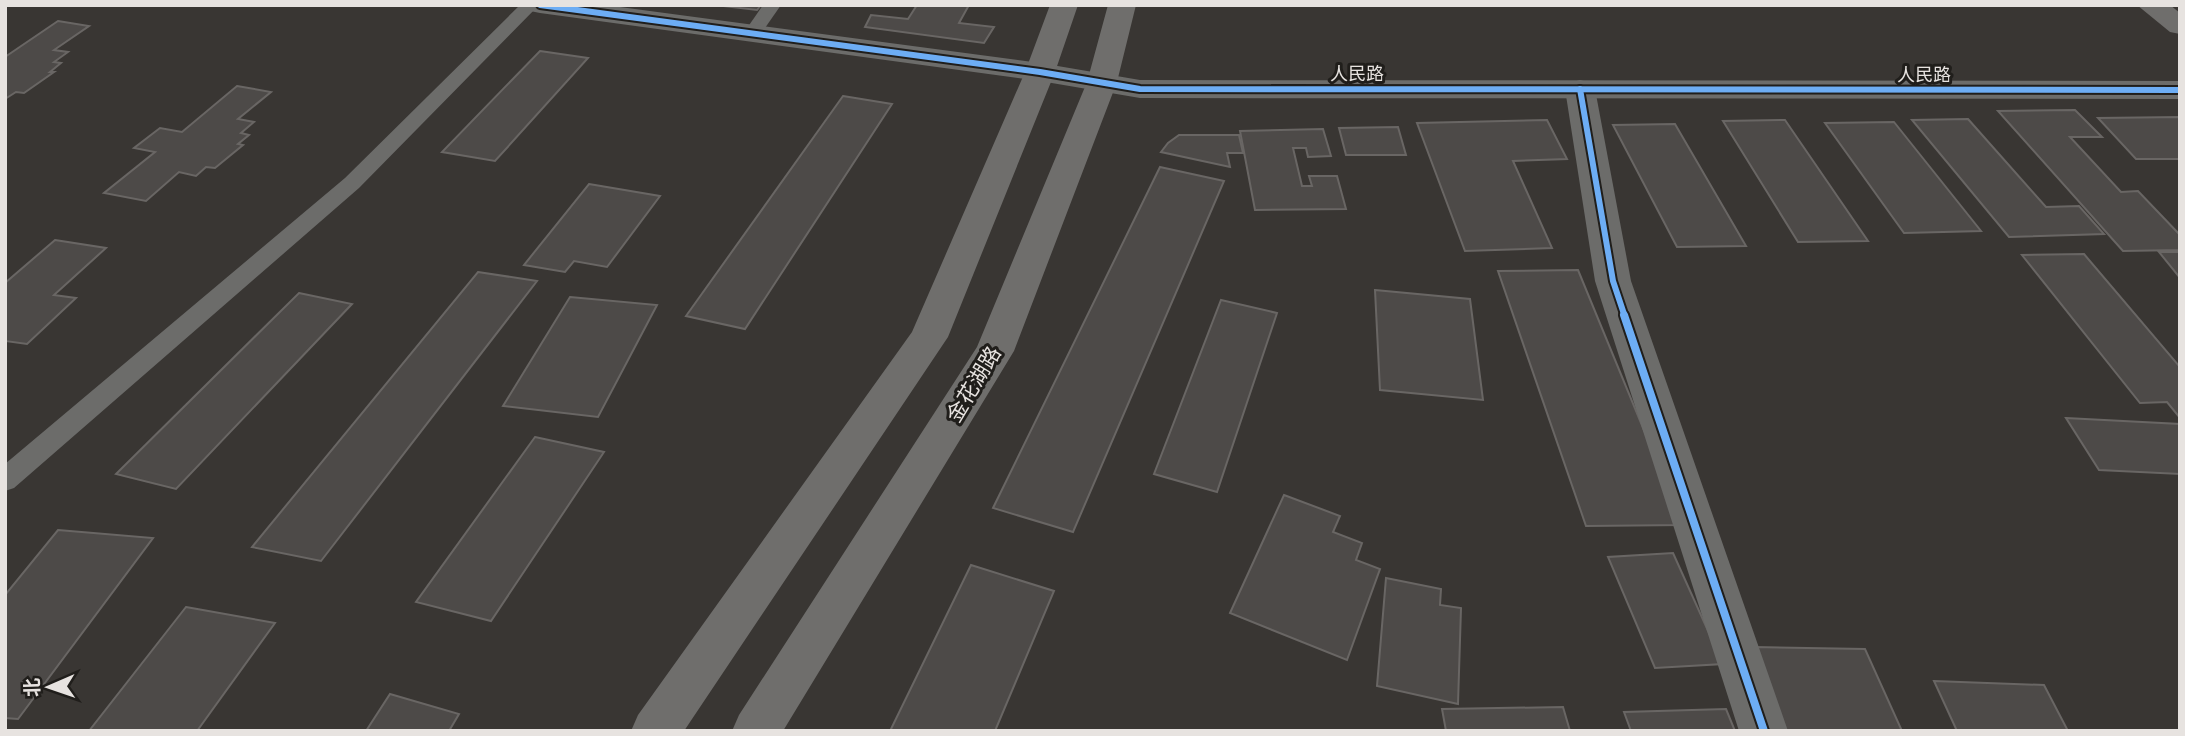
<svg xmlns="http://www.w3.org/2000/svg" width="2185" height="736" font-family="'PT Serif','Noto Sans SC',serif">
  <rect width="100%" height="100%" fill="#393633"/>
  <g fill="#4d4a48" stroke="#696664" stroke-width="2">
    <path d="M715,5H761L757,10Z"/>
    <path d="M917,5H969L959,23L994,27L984,43L865,27L871,15L908,19Z"/>
    <path d="M58,21L89,26L54,50L68,52L54,62L61,63L50,72H54L24,93L16,92L5,99V57Z"/>
    <path d="M540,51L588,58L495,161L442,152Z"/>
    <path d="M237,86L271,92L238,119L254,122L241,133L249,135L238,144L243,145L215,168L206,167L196,176L179,172L146,201L104,193L155,152L134,148L160,128L182,132Z"/>
    <path d="M843,96L892,104L745,329L686,316Z"/>
    <path d="M2075,110L2102,137H2070L2121,192L2138,191L2180,235V250L2123,251L1998,111Z"/>
    <path d="M2180,117V159H2136L2098,118Z"/>
    <path d="M1968,119L2046,207L2079,206L2104,234L2009,237L1912,120Z"/>
    <path d="M1547,120L1567,159L1513,161L1552,248L1465,251L1417,123Z"/>
    <path d="M1785,120L1868,241L1798,242L1723,121Z"/>
    <path d="M1894,122L1981,231L1904,233L1825,123Z"/>
    <path d="M1675,124L1746,246L1677,247L1613,125Z"/>
    <path d="M1398,127L1406,155H1346L1339,128Z"/>
    <path d="M1323,129L1331,156L1308,157L1306,148H1293L1302,186H1312L1309,176H1337L1346,209L1255,210L1240,131Z"/>
    <path d="M1179,135H1239L1243,153H1227L1230,167L1161,152L1168,143Z"/>
    <path d="M1160,167L1224,181L1073,532L993,508Z"/>
    <path d="M589,184L660,196L607,267L574,261L565,272L524,265Z"/>
    <path d="M55,240L106,248L54,295L76,298L27,344L5,341V283Z"/>
    <path d="M2159,252H2180V278Z"/>
    <path d="M2084,254L2180,367V418L2167,402L2140,403L2022,255Z"/>
    <path d="M1578,270L1683,525L1586,526L1498,271Z"/>
    <path d="M478,272L537,281L321,561L252,547Z"/>
    <path d="M1375,290L1470,299L1483,400L1380,390Z"/>
    <path d="M299,293L352,304L176,489L116,474Z"/>
    <path d="M570,297L657,305L598,417L503,406Z"/>
    <path d="M1221,300L1277,313L1217,492L1154,474Z"/>
    <path d="M2066,418L2180,424V474L2099,470Z"/>
    <path d="M535,437L604,452L491,621L416,602Z"/>
    <path d="M1284,495L1340,516L1333,532L1362,543L1356,560L1380,569L1347,660L1230,613Z"/>
    <path d="M58,530L153,538L18,719L5,718V595Z"/>
    <path d="M1673,553L1723,664L1655,668L1608,557Z"/>
    <path d="M971,565L1054,591L995,731H890Z"/>
    <path d="M1386,578L1441,589L1440,605L1461,608L1458,704L1377,686Z"/>
    <path d="M186,607L275,623L197,731H89Z"/>
    <path d="M1754,647L1865,649L1902,731H1786Z"/>
    <path d="M1934,681L2044,685L2068,731H1957Z"/>
    <path d="M390,694L459,714L449,731H366Z"/>
    <path d="M1563,707L1570,731H1446L1442,709Z"/>
    <path d="M1726,709L1735,731H1631L1624,712Z"/>
  </g>
  <g fill="none" stroke-linecap="round" stroke-linejoin="round">
    <g fill="#6c6c6a" fill-rule="evenodd">
      <path d="M520,5H539L359,188L14,488L5,491V464L345,178Z"/>
      <path d="M763,5H781L758,38H746L743,34Z"/>
    </g>
    <path fill="#6c6c6a" fill-rule="evenodd" d="M1580,80L1591,83L1595,89L1631,281L1788,731H1739L1595,281L1565,89L1569,83Z"/>
    <path fill="#6c6c6a" fill-rule="evenodd" d="M526,5H605L1040,63L1140,80L2180,81V99L1140,98L1040,81L540,13L530,11Z"/>
    <g fill="#6f6e6c" fill-rule="evenodd">
      <path d="M1050,5H1078L1055,72L948,337L684,731H631L638,715L912,332L1025,72Z"/>
      <path d="M1108,5H1136L1117,82L1014,351L783,731H732L739,715L977,347L1087,82Z"/>
      <path d="M2137,5H2170L2180,13V34L2170,32Z"/>
    </g>
    <defs>
      <g id="cycleway-far1">
        <path d="M540,5L1040,72L1140,89L2180,90"/>
        <path d="M1580,89L1613,281L1625,317"/>
      </g>
      <path id="cycleway" d="M1624,315L1764,731"/>
    </defs>
    <use href="#cycleway-far1" stroke="#201e1b" stroke-width="10"/>
    <use href="#cycleway" stroke="#201e1b" stroke-width="12"/>
    <use href="#cycleway-far1" stroke="#6dadf4" stroke-width="6"/>
    <use href="#cycleway" stroke="#6dadf4" stroke-width="8"/>
  </g>
  <g text-anchor="middle" dominant-baseline="central" stroke-width="6" stroke-linejoin="round" paint-order="stroke">
    <g font-size="18" fill="#e7e3e0" stroke="#201e1b">
      <text x="1357" y="73">人民路</text>
      <text x="1924" y="74">人民路</text>
    </g>
    <g font-size="21" fill="#e7e3e0" stroke="#201e1b">
      <text transform="translate(973 384) rotate(-59)">金花湖路</text>
    </g>
  </g>
  <rect width="2185" height="736" fill="none" stroke="#e7e3e0" stroke-width="14"/>
  <g transform="translate(49 687) rotate(268)" stroke="#201e1b" stroke-width="5" paint-order="stroke">
  <path d="M0-5L12 26L0 18L-12 26Z" fill="#e7e3e0"/>
  <text y="-10" font-size="19" font-weight="bold" text-anchor="middle" fill="#e7e3e0">北</text>
  </g>
</svg>
